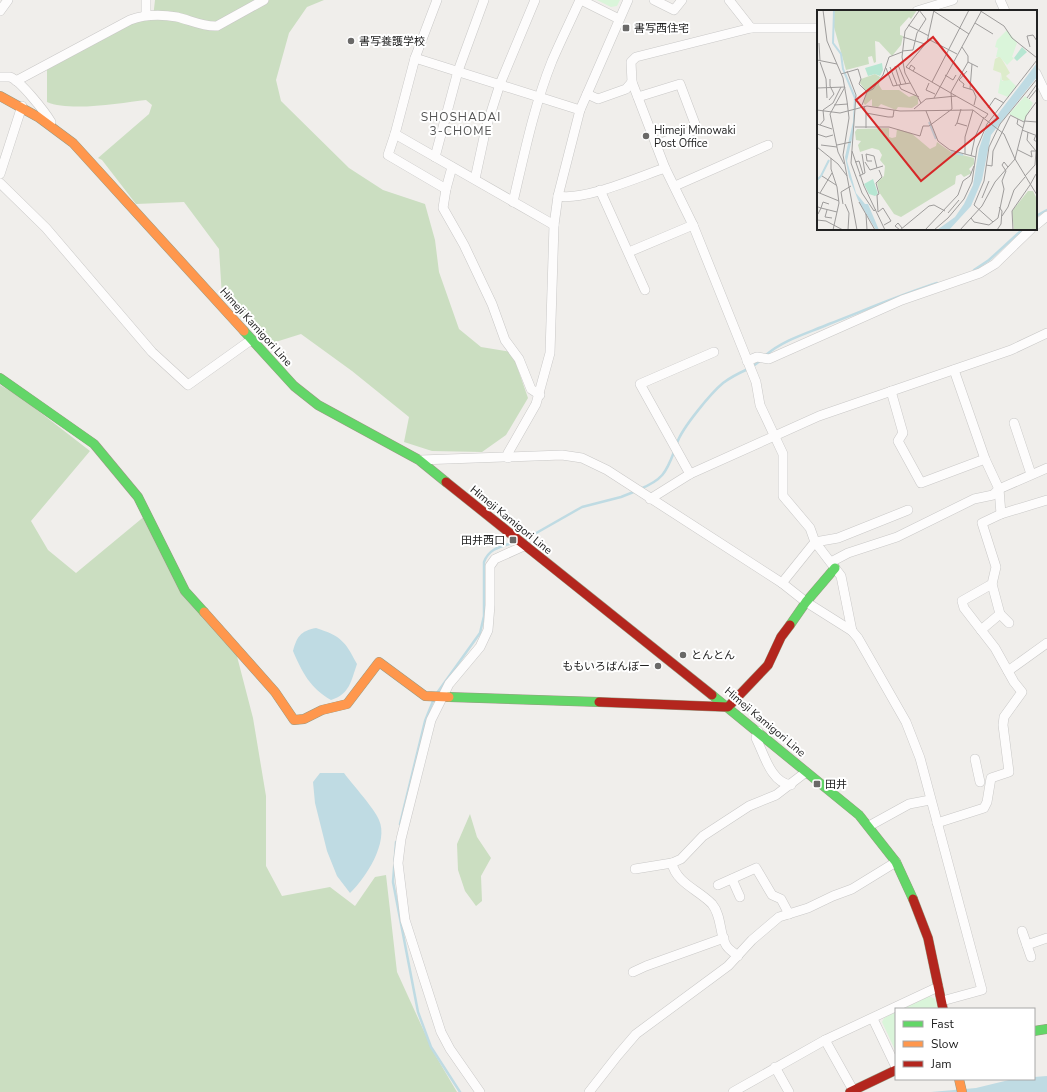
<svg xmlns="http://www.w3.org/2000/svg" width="1047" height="1092" font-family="'Nunito Sans','Noto Sans JP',sans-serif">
  <rect width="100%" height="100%" fill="#f0eeeb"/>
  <g fill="#cbdec1">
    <path d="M155,0H324L307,7L289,33L276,80L281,101L349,168L383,190L425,204L435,240L439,272L459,329L481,347L512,352L528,398L506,435L482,452L432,451L404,442L409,417L352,371L301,334L266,345L222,297L219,249L184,202L136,204L102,160L98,158L149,114L152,105L146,100C121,103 70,112 47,102V69L135,22L153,18Z"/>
    <path d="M0,385L19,396L90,451L31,521L48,550L76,573L146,515L189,596L232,637L253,718L266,796V866L282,896L330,887L355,906L375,877L386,875L397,972L434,1053L457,1092H0Z"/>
    <path d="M470,814L477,837L491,858L481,876L482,901L476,906L465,891L458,870L457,844Z"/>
  </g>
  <g fill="#daf5da">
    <path d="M597,0H620L617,6L611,7Z"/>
    <path d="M929,996L935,999L938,1009H903Z"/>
    <path d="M896,1012V1052L882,1022L884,1018Z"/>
  </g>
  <g fill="#bfdbe3">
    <path d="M316,628C341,636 345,641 357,664C351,681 350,694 331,700C310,688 302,672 293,651C297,637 300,631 316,628Z"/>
    <path d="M320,773H344C352,784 375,809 379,820C389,842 366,878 350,893L337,876L327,851L315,803L313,782Z"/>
    <path d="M1047,1076V1092H931L976,1088L1013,1079H1034V1077Z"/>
  </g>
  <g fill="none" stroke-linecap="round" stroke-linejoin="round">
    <g stroke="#bfdbe3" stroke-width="2.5">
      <path d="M1036,216L1047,210"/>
      <path d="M974,270L989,260L1023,229"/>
      <path d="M766,355C783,340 808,333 829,324C865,310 900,295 937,283"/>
      <path d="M752,367L761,360"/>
      <path d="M677,443C682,428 711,393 723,383C731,377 739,373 748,369"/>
      <path d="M640,489C662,480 666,473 674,452"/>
      <path d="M524,540L582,507L621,497L636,491"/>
      <path d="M437,693L480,633L484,616V562C489,549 499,547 512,543"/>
      <path d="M400,824L425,721L433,701"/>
      <path d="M396,842L393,882L418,1012L431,1047L460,1092"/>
    </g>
    <defs>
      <g id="street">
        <path d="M146,0V14"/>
        <path d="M437,0L415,58L395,134L554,225"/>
        <path d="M581,0L619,19"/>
        <path d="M654,0L674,10L682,0"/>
        <path d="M729,0L751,28"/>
        <path d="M1000,0L1005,11"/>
        <path d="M0,11L8,0"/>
        <path d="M917,11L953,0"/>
        <path d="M818,28H751L636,57L631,62L632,82L665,168L693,225L756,382L760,405L783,454V496L810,528L815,542L841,576L852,631"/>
        <path d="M415,58L580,110"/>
        <path d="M1036,73L1047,96"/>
        <path d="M0,77C3,77 7,77 10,77C20,80 45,112 51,122"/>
        <path d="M16,81L130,20C146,14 160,14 177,17C190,20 203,27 217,26L264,0"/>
        <path d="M587,94L598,99L626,89L632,82"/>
        <path d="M638,97L680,84L697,129L656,145"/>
        <path d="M395,134L388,155L446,189"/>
        <path d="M435,157L458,71L484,0"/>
        <path d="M452,167L446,189L443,208L464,245L492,304L505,340L519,359L531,389L540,395"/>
        <path d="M0,174L22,106"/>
        <path d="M475,179L486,128L500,84L535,0"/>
        <path d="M0,183L46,228L152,352L188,385L251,340"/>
        <path d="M675,186L768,145"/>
        <path d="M600,190L645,290"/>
        <path d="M558,196C585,201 638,177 665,168"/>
        <path d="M513,202C524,155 534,106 552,61C561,40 571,20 580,0"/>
        <path d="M1036,225L1047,216"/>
        <path d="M629,252L693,225"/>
        <path d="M747,361L757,357L769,359L902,300L980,273L995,264L1031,229"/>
        <path d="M954,370L985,459L999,489L1001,514"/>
        <path d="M891,391L903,433L898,441L921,483L985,459"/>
        <path d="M1014,423L1031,474"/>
        <path d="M508,458V453L536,404L550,353L554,225L558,196L580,110L628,0"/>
        <path d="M420,460L562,455L582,458L607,470L782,583L806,602L852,631L858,638L906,722L920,758L982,990L942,1001"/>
        <path d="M690,474L640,384L714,352"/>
        <path d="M650,499L690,474L819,416L1011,350L1047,333"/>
        <path d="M831,562L848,553L897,537L974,499L993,495L999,489L1047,468"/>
        <path d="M782,583L815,542L838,538L908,510"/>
        <path d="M992,584L1000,614L1009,623"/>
        <path d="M981,630L1000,614"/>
        <path d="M1008,671L1047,643"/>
        <path d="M758,731L756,738C764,754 771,783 791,785"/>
        <path d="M975,759L980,782"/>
        <path d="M937,823L984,808L987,802L991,778L1009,772L1003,725L1004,717L1022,692L1014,682L995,648L964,608L962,601L992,584L996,567L982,523L1001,514L1047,500"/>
        <path d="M869,826L909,804L930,800"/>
        <path d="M672,863L681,859L703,836L749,806L776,795L806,772"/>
        <path d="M635,869L672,863C676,883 699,890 712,904C722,916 719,933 726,945C728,949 734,953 738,956"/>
        <path d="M732,879L740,897"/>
        <path d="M718,885L756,868L772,895L781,899L789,914"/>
        <path d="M1022,931L1031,957"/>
        <path d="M1027,945L1047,938"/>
        <path d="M633,972L646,966L724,938"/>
        <path d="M873,1019L896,1067"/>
        <path d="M825,1040L853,1090"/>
        <path d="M775,1067L789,1092"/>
        <path d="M480,1092L450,1049L441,1032L405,920L398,863L401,839L431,720L449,684L480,647L488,630L490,605V566L495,559L524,546"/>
        <path d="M589,1092L618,1055L636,1034L728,966L752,940L779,917L808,908L833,896L852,889L896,862"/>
        <path d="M733,1092L825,1040L938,987"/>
      </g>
      <g id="fast">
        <path d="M244,331L294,386L318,405L419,460L446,482"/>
        <path d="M0,378L94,444L138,497L185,591L204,612"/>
        <path d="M790,625L806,602L835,568"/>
        <path d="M712,695L859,815L896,862L913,899"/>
        <path d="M449,697L599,702"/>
        <path d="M1034,1031L1047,1029"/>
      </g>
      <g id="slow">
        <path d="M0,96L38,117L73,143L244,331"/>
        <path d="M204,612L275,692L294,720L304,719L322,710L347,704L379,662L425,696L449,697"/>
        <path d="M959,1079L962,1092"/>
      </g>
      <g id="jam">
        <path d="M446,482L712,695"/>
        <path d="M599,702L728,707L768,665L781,637L790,625"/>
        <path d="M913,899L928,938L943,1009"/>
        <path d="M850,1092L896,1070"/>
      </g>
    </defs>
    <use href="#street" stroke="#c9c8c7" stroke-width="10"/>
    <use href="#fast" stroke="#999a82" stroke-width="10"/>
    <use href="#slow" stroke="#999a82" stroke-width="10"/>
    <use href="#jam" stroke="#999a82" stroke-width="10"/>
    <use href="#street" stroke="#fdfcfc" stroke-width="9"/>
    <use href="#fast" stroke="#63d668" stroke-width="9"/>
    <use href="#slow" stroke="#ff974d" stroke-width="9"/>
    <use href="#jam" stroke="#b3261e" stroke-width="9"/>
  </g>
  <g fill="#6a6968" stroke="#fff" stroke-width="1.5">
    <rect x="622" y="24" width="8" height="8" rx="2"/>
    <circle cx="351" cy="41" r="4"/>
    <circle cx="646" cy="136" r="4"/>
    <rect x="509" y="536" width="8" height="8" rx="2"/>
    <circle cx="683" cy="655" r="4"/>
    <circle cx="658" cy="666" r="4"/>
    <rect x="813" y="780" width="8" height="8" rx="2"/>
  </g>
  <g text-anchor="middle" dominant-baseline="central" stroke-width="4" stroke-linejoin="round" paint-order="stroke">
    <g font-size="11" fill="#222" stroke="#fff" text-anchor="start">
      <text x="634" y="28">書写西住宅</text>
      <text x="359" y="41">書写養護学校</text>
      <text x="654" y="130">Himeji Minowaki<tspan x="654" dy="13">Post Office</tspan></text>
      <text x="505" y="540" text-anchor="end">田井西口</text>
      <text x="691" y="655">とんとん</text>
      <text x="650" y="666" text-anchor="end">ももいろばんぼー</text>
      <text x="825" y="784">田井</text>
    </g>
    <g font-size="11" fill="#222" stroke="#fff">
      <text transform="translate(256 327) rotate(48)">Himeji Kamigori Line</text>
      <text transform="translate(511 520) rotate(39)">Himeji Kamigori Line</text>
      <text transform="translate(765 722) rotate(40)">Himeji Kamigori Line</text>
    </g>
    <g font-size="12" letter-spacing="1" fill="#555" stroke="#fff">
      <text x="461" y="117">SHOSHADAI<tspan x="461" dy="14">3-CHOME</tspan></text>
    </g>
  </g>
  <g transform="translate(817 10)">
    <rect width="220" height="220" fill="#f0eeeb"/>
    <path d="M183,46L193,63L189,66L193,70L190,72L185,70L184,63L176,60L178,49Z" fill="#ddeccb"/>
    <path d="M17,0H100L94,9L92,7L83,17V25L86,26L84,35L75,46L62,32L58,31L59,52L57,53L55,46L51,47L52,54L29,60L17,17ZM58,64L63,67L62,75L65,80H82L92,87L98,85L101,88V94L95,98L81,97L79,100L64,94L61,97L55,96V89L48,95L46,92L50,83L43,73L44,69ZM72,118V127L75,128L79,127L80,119L94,123L113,139L119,136L120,132L134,142L157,148V154L152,159L155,163L147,167L144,164L139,166L138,174L84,207L77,204L62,182L60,172L67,166L68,156L63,150L65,145L62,140L55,138L43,142L41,135L44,131L39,130L38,122L40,119ZM211,181H216L220,189V220H197L195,201Z" fill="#cbdec1"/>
    <path d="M190,20L200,33L195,47L197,48L190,55L183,47H179L181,38L178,37L180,30ZM184,65L185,71L193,70L199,76L191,87L181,83ZM208,86L216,93L207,111L192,104Z" fill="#daf5da"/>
    <path d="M205,37L210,42L200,51L197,48ZM65,53L66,60L63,66L58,64L51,66L48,58ZM56,169L61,184L58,186L52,184L47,174Z" fill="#b7e6d2"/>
    <path d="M220,53V67L174,125L165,170L154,196L132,220H120L138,207L147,194L156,175L162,139L168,121ZM37,85L38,88L37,120L30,151L39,183L48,194H51L62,220H59L41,190L32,167L28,147L36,112Z" fill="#bfdbe3"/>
    <path fill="none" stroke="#bfdbe3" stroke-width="2" d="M17,0L16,33L24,44L26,59L38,88M112,112L119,129M134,142L146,145M0,170L4,166L12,150"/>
    <path fill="none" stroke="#9e9c9b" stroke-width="1" d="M6,0L10,31L26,68L30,91L32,108L26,145L30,166M115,0L152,24M117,0L110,32L89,57L139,86M162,0L187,16L195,28L220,48M102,1L88,21L85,47L88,63L104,93M158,13L176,24M91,15L112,26M86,27L108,34M111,29L140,44M2,33L3,51M145,37L151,46V52L161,57M213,37L210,26L216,25L220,31M85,41L96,40L100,23L109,9L102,0M0,50L20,54M3,52L9,69L10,88M81,55L89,74M78,56L84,75M73,57L80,75M69,58L76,76L93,73M92,59L94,55L98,58L96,61M30,61L39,85L34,153L45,183L57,201L59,199M150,61L142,70L147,74L146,77L156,80L159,87L157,95M24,64L41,59L44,69L42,74L50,82M128,65L136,70L139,65M115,72L152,0M112,73L109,80L118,84M82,75L84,79L102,87M0,78L28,77L13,104L21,142L27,154M153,79L155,54M134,82L151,52M117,88L165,0M210,88L220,74M212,89L220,79M12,90L17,84L13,76V69M17,95L31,94M45,95L50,82L56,79L66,65L72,47L85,42M47,96L49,103L71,107H76L77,100M171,98L178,88L187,93M97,99L109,89L139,86L171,104L168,108M0,100L23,103L50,96L83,101L156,100L187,124L198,149L220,185M109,101L121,131L133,140L159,147M49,103V118M193,105L207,112M201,109L200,114L206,118M207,111L220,112M140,113L144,99M0,114L15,119M3,115L7,110L6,100L16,93L24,77M138,116L140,113L150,116M38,117H72L103,126L106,116H112L135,99L134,82M205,120L218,125M211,122L210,130L219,141M220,122L217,130L220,132M0,124L9,127L16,125M4,135L20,137M20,135L34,132M0,137L21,154L30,166L40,220M201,140L215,147M35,141L47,176L68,220M148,144V127L156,100M154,146L158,127L167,107M14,148V159L20,177L22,193L16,220M55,151H50L49,144L57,146L60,158M38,152L42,151L46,164M48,152L53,160L66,156M169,155L175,156L176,141L193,106M5,166L19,175M42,166L48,163L45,144M208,166L218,155L219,141H214L215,147M213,175L219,164M0,182L22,191M3,183L15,163M165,188L172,171M42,192L58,220M26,194L24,182L34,176M28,194L32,203L31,220M1,197L4,198L6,192L12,194M10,200L8,207L15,208M61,202L60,185L62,184L59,173L65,167L62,160M61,202L66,198L74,211L67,215M131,203L142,190M1,204L4,198L20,202M49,204L50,220M185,206L191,197L197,180L208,167M154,208L157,212L172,215L181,208L187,179L185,171L189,161L185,155L187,152L191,157M0,210L9,211L26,220M176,212L157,195L167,171L172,137L183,114L220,69M83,220L112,196L117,195L128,201M83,220L78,216L81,213L85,218M108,220L141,185L146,171L153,166L157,156M117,220L131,208L147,189L155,172L160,138L170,114L220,50M143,220L165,196L178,172L198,149L209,106L220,91M180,220L184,214L185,201L182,197M196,220L195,201L213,175"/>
    <path fill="#d62828" fill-opacity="0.15" stroke="#d62828" stroke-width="2" d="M116,27L181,108L104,171L39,90Z"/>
    <rect width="220" height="220" fill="none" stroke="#222" stroke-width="2"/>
  </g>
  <rect x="895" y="1008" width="140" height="72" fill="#ffffff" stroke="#a7a7a7"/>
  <rect x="903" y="1021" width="20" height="6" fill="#63d668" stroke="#a7a7a7"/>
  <text x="931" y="1028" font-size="12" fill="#222222">Fast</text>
  <rect x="903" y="1041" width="20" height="6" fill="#ff974d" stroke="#a7a7a7"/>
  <text x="931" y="1048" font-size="12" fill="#222222">Slow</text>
  <rect x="903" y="1061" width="20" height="6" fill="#b3261e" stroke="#a7a7a7"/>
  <text x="931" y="1068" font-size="12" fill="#222222">Jam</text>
</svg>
